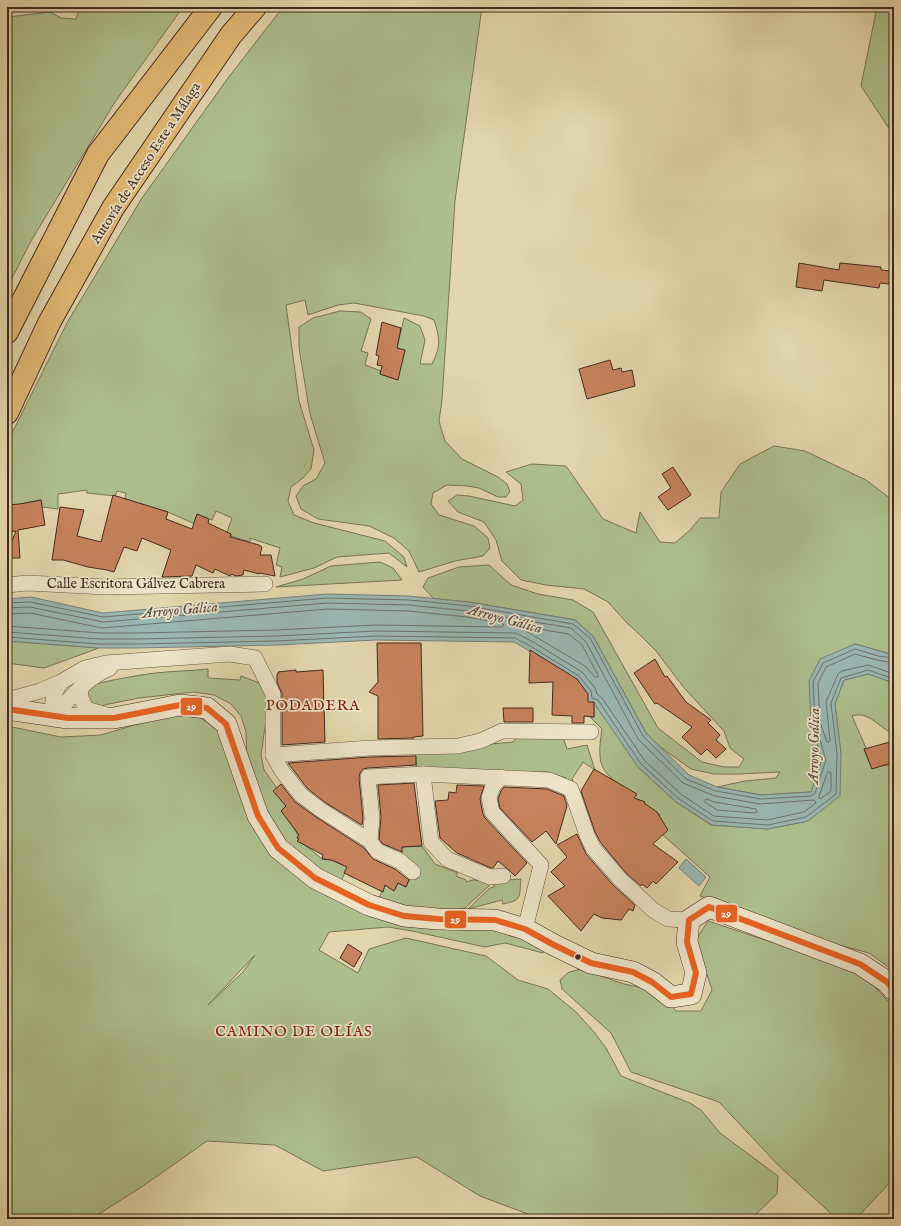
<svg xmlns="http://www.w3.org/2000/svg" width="901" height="1226" font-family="'IM FELL English',serif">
  <rect width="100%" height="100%" fill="#e3d6ac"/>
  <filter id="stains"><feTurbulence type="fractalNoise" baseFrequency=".005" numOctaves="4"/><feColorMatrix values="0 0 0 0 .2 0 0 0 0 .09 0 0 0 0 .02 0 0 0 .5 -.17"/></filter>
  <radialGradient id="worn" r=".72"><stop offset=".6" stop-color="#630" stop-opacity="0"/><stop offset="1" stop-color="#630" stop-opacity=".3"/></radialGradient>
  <g fill="#aebf8e" stroke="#787457" fill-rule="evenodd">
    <path d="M80,7H183L115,102L31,241L7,288V17L50,12L61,18L76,19Z"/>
    <path d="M283,7H482L455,201L442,400L439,421L445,441L462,459L498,477L507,484L510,492L506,497H498L479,488L467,486L447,485L433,493L431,504L439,515L474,526L488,538L490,548L483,556L455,561L419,572L409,551L394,538L369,526L318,519L301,509L296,496L303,486L316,479L325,463L310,414L299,348V327L313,318L340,311L361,312L371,319L361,351L368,353L365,365L381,371L380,374L397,380L405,351L397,348L404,318L420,326L425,340L420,364H432C441,346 440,339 434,320L424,316L354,303L338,305L308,315L305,300L286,305L299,401L314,450L311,469L303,478L291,487L288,501L294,515L314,523L385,541L404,557L407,567L389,553L337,557L314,568L280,577L282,567L276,565L280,548L250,538V542L231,536V534L227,532L232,518L216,511L212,520L197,514L194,523H193L168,512L125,499L126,493L117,491L115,496L87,493V490L58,494V509L42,507L40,500L21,504L7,505V443L68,321L142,198L228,78Z"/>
    <path d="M877,7H894V136L861,86Z"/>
    <path d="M774,446L805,451L866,480L891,499L894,498V655L855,644L811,723L822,760L811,792L761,795L717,787L745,781L776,778L780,772L739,774H714L691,769L659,746L646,733L593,636L575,620L469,602L434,599L423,587L428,578L459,567L489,565L511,585L538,594L573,600L593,612L658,728L702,762L724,767H739L744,759L730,748L724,731L685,689L656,651L639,634L627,623L608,602L584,589L546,585L521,580L502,561L496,540L484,522L458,512L448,501L457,495L469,496L515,506L523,500L521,484L506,472L532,464L566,466L603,519L636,533L640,512L660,542L675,543L690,530L700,518H719L721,492L740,464Z"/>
    <path d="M380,562L393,568L402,580L276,587L303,579L331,566Z"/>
    <path d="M7,641L99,648L44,668L7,663Z"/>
    <path d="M208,669V678L240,680L241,676L262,684L266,690L267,713L261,755L264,770L288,804L289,820L298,835L297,838L299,839L298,841L305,845L322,859L331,860L342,865L350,860L340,884L323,877L271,829L247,764L246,732L241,716L231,704L214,695L193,692L139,698L99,706L91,705L86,697L88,686C110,680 133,676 155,673C173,671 191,671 208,669Z"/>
    <path d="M868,674L894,683V734C880,729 869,710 852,716L866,748L864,749L872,768L886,765V766L894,762V974L887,966L869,953L816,939L700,896L710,877L663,835L659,816L660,815L644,803L645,802L634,798L637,795C621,786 600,775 600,755C599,746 601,738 602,729L590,717H594V702L638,767L676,802L711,825L768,829L808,821L841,754L835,704L844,680Z"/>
    <path d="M168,715L199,717L215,727L226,745L265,844L285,867L327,896L367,911L518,934L545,948L543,953L505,943L485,947L412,931L388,927L329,932L319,950L358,973L369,949L406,938L486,956L518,980L548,989L576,1012L594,1032L606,1048L621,1076L690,1103L701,1110L720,1133L778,1176L777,1194L751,1219H541L480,1196L417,1157L323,1171L275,1145L207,1141L143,1186L91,1219H7V726L61,737L101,735ZM255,955L243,972L208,1005Z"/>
    <path d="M519,734L563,737L567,749L587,745L595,770L583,762L572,779L573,781L571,783L566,778L548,772L417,770L415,751L513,742Z"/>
    <path d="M422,846L435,864L458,873L456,876L466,880V882L473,880L489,881L490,885L465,908L460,910L413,913L379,898L385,885L394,891L398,883L406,887L411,875L420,874V871L413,869L402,857V847Z"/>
    <path d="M521,879C519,897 523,900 503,904L502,900L468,909L490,888L494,887V881Z"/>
    <path d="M708,921L825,960L869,980L894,1008V1178L856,1219H837L778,1165L719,1102L631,1072L611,1033L562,989L560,980L569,972L581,969L624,984L657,991L676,1011H701L712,990L696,940Z"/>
  </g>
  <g fill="#99b7b3" stroke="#777e78">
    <path d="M327,594L409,596L469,602L575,620L593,636L646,733L689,775L717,787L761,795L811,792L822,760L811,723L809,681L820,659L855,644L894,655V683L868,674L844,680L835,704L841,754L840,796L808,821L768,829L712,825L676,802L638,767L594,703L588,702L587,694L577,679L514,642L376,640L277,645L136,648H99L7,641V599L31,597L103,613Z"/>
    <path d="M686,859L706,877L699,886L679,868Z"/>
  </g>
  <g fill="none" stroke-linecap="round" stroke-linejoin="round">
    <g stroke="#6e706a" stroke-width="1">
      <path d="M7,603L30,602L103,617L327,598L409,600L469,606L573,624L590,638L643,736L686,779L716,791L761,799L811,796L815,793L826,760L815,723L813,682L823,663L855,649L878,656L894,658"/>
      <path d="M7,608L30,607L103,622L327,603L409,605L468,611L571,628L586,642L638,739L683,783L715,796L760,804L814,800L816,803L804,812L767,820L714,816L682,795L645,761L602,698L597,694L595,688L582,672L535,643L516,633L376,631L276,636L136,639H100L7,632"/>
      <path d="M7,614L30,613L102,628L328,609L409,611L467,617L502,623L504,625L502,627L376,625L276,630L136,633H100L7,626"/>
      <path d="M526,627L569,634L582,645L598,675V677H595L585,666L524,630L523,628Z"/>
      <path d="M7,637L99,644H136L276,641L376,636L515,638L532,647L579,676L591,691L592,698L598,700L641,764L679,799L713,821L768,825L806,817L836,794L837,754L831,703L841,678L868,670L894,679"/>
      <path d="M894,663L877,660L855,654L826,667L818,683L820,722L827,742H829L830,740L826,702L838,674L842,671L868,665L894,674"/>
      <path d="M828,772H830L831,773V791L820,799L819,797Z"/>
      <path d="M705,800L707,799L714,802L756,809L757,812L755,813L717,810L706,803Z"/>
    </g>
  </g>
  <g fill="#c7835d" stroke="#432920">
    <path d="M799,263L839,270L840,263L881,267V270L891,271L889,284L880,283L879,288L824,280L822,291L796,287Z"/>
    <path d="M382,322L401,328L397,348L405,350L398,380L380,374L382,366L377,365L379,356L376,355Z"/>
    <path d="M610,360L613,370L621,368L622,372L632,370L635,386L587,399L579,369Z"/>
    <path d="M673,467L691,495L668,510L658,497L671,488L662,474Z"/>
    <path d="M113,495L168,512L166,519L192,529L197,514L209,519L208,523L231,534L230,537L259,545L262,547L260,555H271L275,576L259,573V574L244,570L243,575L236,576L231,574L230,576L215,569L213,573L196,565L192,576L162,577L171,550L142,538L137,551L124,547L114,572L107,570L88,567L63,560H52L60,507L84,510L77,536L101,542Z"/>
    <path d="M41,500L45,525L18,530L20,558H7V553L16,531L8,532L7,505L20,504Z"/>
    <path d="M377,643H421L423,736L414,737V738L378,739V696L369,692L378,682Z"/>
    <path d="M530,650L577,679L588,694V702H594V717L584,716V723H572V716L552,715L553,682L529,683Z"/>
    <path d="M655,659L665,677L667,676L686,702L711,720L708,723L720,735L716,740L726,749L716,758L707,749L701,755L682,737L692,727L657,703L655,704L634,673Z"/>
    <path d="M296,670V672L323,670L325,742L282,745V694L277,682V674H278V672Z"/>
    <path d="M503,708H533V722H504Z"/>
    <path d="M894,741V762L872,769L864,749Z"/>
    <path d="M416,756V765L368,768L363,769L360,773L359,778L363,818L362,825L326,803L307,788L288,763L370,757Z"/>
    <path d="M594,769L637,794L634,798L645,802L644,803L657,812L668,830L653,844L678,862L656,884L653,881L647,888L642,884L641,886L626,873L601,843L595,832L581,791Z"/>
    <path d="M414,783L422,846L402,847V852L383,844L379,839L381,817L378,785Z"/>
    <path d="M281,784L295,802L316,817L364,848L373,859L395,869L409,880L406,887L398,883L394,891L385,885L383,892L344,873L347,867L332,860L322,859L323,855L297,841L299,839L297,838L299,835L281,811L286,806L273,791Z"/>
    <path d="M457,785L484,786L480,799L483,814L485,818L527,863L515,876L510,871L498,861L493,868H491L457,853L440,838L435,801L448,800L449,792L456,793Z"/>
    <path d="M504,787L547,789L564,796L567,806L556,844L546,831L532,842L500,808L498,799L501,791Z"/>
    <path d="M577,834L586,854L613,885L635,905L633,911L629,909L621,920L602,918L594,914L581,931L548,896L565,886L551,872L567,857L557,845Z"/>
    <path d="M348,944L362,953L354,967L340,958Z"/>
  </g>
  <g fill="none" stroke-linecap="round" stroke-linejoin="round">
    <defs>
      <g id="minor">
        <path d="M7,585L27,583L106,587L265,584"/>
        <path d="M82,685L80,696L86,709L103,714"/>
        <path d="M7,700L40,691L61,682L85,668L106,663L230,654L255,658L273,694V755L282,771L301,795L321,810L370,841L377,851L400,861L413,872"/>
        <path d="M53,716C71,698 86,678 110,668"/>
        <path d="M53,716C52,700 52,696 61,682"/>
        <path d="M273,755L370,748L458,746L480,741L502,731L591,732"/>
        <path d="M423,774L431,842L447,859L490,877L503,876"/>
        <path d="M501,777L493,786L489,798L492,812L541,865L525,929"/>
        <path d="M370,841L372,818L368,777L423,774L549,780L571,789L587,835L593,848L620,879L653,910L668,919L689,920"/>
      </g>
      <path id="secondary" d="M7,709L68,718H114L180,705L207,708L226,724L258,816L278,848L315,878L369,905L404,916L438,919L495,920L525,929L554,945L591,963L633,972L652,982L671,997L691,994L696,973L687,942L689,920L709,907L860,964L887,982L894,990"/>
      <g id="motorway">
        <path d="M7,332L98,154L211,7"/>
        <path d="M7,413L49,323L113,208L231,35L255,7"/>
      </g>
    </defs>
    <use href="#minor" stroke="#6b5443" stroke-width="16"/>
    <use href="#secondary" stroke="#432920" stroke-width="22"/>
    <use href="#motorway" stroke="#432920" stroke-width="24"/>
    <use href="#minor" stroke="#ede4c9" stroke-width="15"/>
    <use href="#secondary" stroke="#ede4c9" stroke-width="21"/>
    <use href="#motorway" stroke="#e2bb76" stroke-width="22"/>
    <defs>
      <path id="bus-1" d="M7,709L68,718H114L180,705L207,708L226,724L258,816L278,848L315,878L369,905L404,916L438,919L495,920L525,929L554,945L591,963L633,972L652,982L671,997L691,994L696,973L687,942L689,920L709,907L860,964L887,982L894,990"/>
    </defs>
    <use href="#bus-1" stroke="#ede4c9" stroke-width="9"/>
    <use href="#bus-1" stroke="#e96222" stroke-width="6"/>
  </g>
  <circle fill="#432920" stroke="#ede4c9" stroke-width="1.5" cx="578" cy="957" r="3.5"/>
  <g text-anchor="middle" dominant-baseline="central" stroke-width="3.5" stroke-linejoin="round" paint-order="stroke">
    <g font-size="14" fill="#432920" stroke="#ede4c9">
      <text transform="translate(146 163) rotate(-57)">Autovía de Acceso Este a Málaga</text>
      <text x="136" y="584">Calle Escritora Gálvez Cabrera</text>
    </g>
    <g font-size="15" font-style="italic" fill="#584c45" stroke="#ede4c9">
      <text transform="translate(180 610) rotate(-5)">Arroyo Gálica</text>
      <text transform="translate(505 619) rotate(15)">Arroyo Gálica</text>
      <text transform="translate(814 746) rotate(-89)">Arroyo Gálica</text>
    </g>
    <g font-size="15" letter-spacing="1" fill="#7a1f14" stroke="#ede4c9">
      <text x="313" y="705">PODADERA</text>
      <text x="294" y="1031">CAMINO DE OLÍAS</text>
    </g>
  </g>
  <g stroke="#ede4c9" stroke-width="1.5">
    <rect x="180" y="697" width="23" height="19" rx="4" fill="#e96222"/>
    <rect x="715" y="904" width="23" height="19" rx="4" fill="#e96222"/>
    <rect x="444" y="910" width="23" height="19" rx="4" fill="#e96222"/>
  </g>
  <g font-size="11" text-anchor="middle" font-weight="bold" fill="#fff">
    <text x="191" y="710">29</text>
    <text x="726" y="917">29</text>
    <text x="455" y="923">29</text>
  </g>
  <rect width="901" height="1226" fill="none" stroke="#e3d6ac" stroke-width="24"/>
  <rect x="8" y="8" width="885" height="1210" fill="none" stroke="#432920" stroke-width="2"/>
  <rect x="12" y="12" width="877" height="1202" fill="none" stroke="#432920"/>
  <rect width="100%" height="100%" filter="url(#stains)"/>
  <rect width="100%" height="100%" fill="url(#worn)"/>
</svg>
